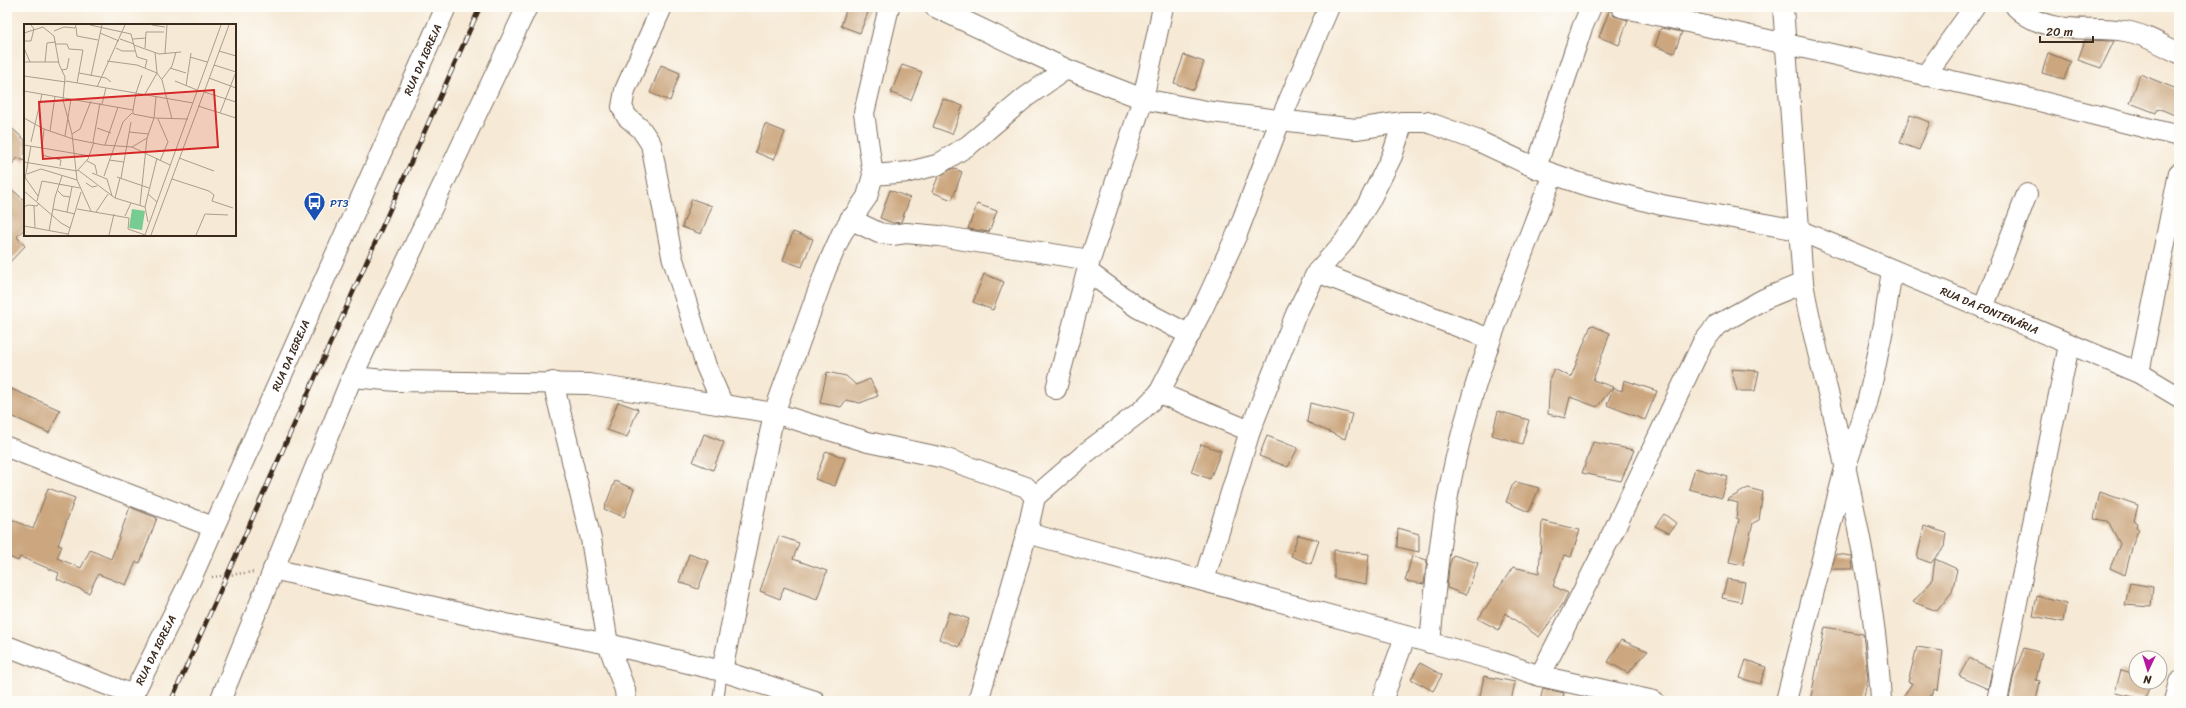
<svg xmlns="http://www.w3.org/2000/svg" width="2186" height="708" font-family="Sriracha,sans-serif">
  <rect width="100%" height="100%" fill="#fdfcf7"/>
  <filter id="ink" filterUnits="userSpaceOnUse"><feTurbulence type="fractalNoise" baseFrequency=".025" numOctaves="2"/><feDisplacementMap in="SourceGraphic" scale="8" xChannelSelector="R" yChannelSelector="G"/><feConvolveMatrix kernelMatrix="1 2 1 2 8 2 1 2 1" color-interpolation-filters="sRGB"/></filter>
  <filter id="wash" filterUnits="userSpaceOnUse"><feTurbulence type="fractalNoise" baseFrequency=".012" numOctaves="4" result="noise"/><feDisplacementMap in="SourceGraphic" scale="16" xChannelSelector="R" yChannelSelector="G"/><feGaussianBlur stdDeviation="0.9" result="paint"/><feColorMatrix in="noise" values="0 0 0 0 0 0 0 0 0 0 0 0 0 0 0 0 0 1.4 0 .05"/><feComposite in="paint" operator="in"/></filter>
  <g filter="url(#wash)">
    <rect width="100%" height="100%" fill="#f6e9d5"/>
    <g id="blocks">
      <g fill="#cba67e">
        <path d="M847,7H870L860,33L841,26Z"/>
        <path d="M1610,9L1614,16L1628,20L1619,45L1599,37Z"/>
        <path d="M1661,28L1682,32L1674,53L1655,46Z"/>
        <path d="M2085,40L2114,41L2101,68L2078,60Z"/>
        <path d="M2048,53L2071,62L2064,79L2042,73Z"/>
        <path d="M1184,55L1204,62L1194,90L1174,83Z"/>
        <path d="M661,65L680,73L670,101L650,93Z"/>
        <path d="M902,65L922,72L911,100L891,93Z"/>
        <path d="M2140,74L2179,90V117L2158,108L2156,113L2130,103Z"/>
        <path d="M943,99L963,106L952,134L933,127Z"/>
        <path d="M1910,115L1930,122L1919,150L1900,143Z"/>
        <path d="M7,124L25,140V161L18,158L7,169Z"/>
        <path d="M765,124L785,132L774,160L755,152Z"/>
        <path d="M953,168L962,172L952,200L932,192L938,177Z"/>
        <path d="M7,185L25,201V228L17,237L25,246L7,265Z"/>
        <path d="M890,190L910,198L901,222L893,223L880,218Z"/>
        <path d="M692,199L712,206L701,234L682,227Z"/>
        <path d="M977,204L997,211L989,232L968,229Z"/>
        <path d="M793,232L813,239L802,267L783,260Z"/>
        <path d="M984,274L1004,282L993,310L973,302Z"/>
        <path d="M1591,325L1610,333L1593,380L1613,387L1597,407L1570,397L1565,418L1548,414L1550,377L1554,369L1571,377Z"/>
        <path d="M1731,369L1759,371L1755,391H1737Z"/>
        <path d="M827,372L846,376L856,385L870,379L878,396L860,403L846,400L841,407L820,403Z"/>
        <path d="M1624,380L1657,391L1645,420L1607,405L1613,388L1622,391Z"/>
        <path d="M7,387L60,410L49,433L7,414Z"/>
        <path d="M618,402L638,409L627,437L607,430Z"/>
        <path d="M1310,403L1352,414L1345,439L1307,422Z"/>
        <path d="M1498,411L1529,420L1522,444L1492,435Z"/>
        <path d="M704,434L724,442L713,470L693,462Z"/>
        <path d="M1267,436L1298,448L1288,467L1259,456Z"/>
        <path d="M1593,442L1634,450L1621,481L1582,473Z"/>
        <path d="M1201,444L1221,451L1210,479L1191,472Z"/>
        <path d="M826,451L845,458L835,486L815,479Z"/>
        <path d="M1695,468L1728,477L1722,498L1689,489Z"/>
        <path d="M615,481L634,489L624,517L604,509Z"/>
        <path d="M1516,482L1539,488L1529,512L1506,502L1512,486Z"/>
        <path d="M48,488L75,498L58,545L62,546L57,558L81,568L90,550L111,559L130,507L157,518L140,563L136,562L126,585L98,574L89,593L57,579L59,573L31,561L20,557L18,561L7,556V517L33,529Z"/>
        <path d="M1748,488L1763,492L1759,520L1753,523L1743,565L1729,562L1739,519L1736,518L1738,503L1727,500Z"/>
        <path d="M2100,492L2138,505L2134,521L2138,523L2137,527L2139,528L2133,544L2125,575L2110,568L2120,544L2108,521L2094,519Z"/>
        <path d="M1664,514L1676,523L1669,533L1655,526Z"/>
        <path d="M1542,521L1580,530L1571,557L1564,555L1553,586L1568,593L1563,604L1539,637L1505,613L1499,630L1478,619L1513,567L1539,573Z"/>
        <path d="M1924,526L1946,533L1944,547L1931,563L1917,558Z"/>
        <path d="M1398,528L1419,534V552L1397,547Z"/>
        <path d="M1298,535L1319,540L1311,564L1291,556Z"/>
        <path d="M779,536L799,543L793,559L827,571L817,599L784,587L780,599L760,591Z"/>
        <path d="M1334,550L1369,554L1366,584L1334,578Z"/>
        <path d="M689,554L709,561L698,589L679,582Z"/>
        <path d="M1836,554L1852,556L1853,569H1831Z"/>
        <path d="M1453,555L1478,563L1466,595L1447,588L1449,567Z"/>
        <path d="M1412,556L1427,560L1424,584L1405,581Z"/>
        <path d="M1935,559L1957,569L1952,592L1937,611L1913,602L1932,581Z"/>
        <path d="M1727,579L1745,582L1741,602L1722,598Z"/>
        <path d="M2130,583L2153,587L2151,607L2125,605Z"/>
        <path d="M2037,596L2066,604L2063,622L2033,616Z"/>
        <path d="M949,612L969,619L959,647L939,639Z"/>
        <path d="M1825,627L1863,634L1868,679L1863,701H1810Z"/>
        <path d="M1621,640L1648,651L1628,673L1608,662Z"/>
        <path d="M1917,647L1943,651L1938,690L1934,689L1932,696L1929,695L1928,701H1901L1912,683L1908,682Z"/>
        <path d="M2024,648L2042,653L2036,680L2040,681L2036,701L2009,699L2014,674Z"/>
        <path d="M1969,658L1992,669L1988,689L1959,676Z"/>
        <path d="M1746,660L1766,667L1760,684L1740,678Z"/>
        <path d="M1420,663L1442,675L1433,691L1411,679Z"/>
        <path d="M2121,670L2136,674V682H2151L2145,699L2115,693Z"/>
        <path d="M1484,676L1515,682L1511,701H1479Z"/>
        <path d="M1543,688L1564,693L1562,701H1540Z"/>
      </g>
    </g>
  </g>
  <g filter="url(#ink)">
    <use href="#blocks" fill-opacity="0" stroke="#7c6d5e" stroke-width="1"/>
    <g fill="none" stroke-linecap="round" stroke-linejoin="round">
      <defs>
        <path id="service" d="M718,701L722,671"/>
        <g id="minor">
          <path d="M662,7L625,90L622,107L627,117L641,129L651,144L672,256L706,366L723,405"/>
          <path id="s1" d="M935,7L1066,69L1143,99L1212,112L1356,129L1403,122H1427L1476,140L1536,168L1582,184L1662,205L1798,230L2139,373L2179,397"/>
          <path d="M1621,7L2019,96L2179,136"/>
          <path d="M1783,7L1803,283C1811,330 1824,375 1835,421C1856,513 1876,607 1881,701"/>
          <path d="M2016,7C2047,37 2087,25 2125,31C2144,34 2162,45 2179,53"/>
          <path d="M1925,76L1974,7"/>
          <path d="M1536,168L1582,28L1591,7"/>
          <path d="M873,175L909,172L937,165L969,145L1026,97L1066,69"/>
          <path d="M850,219L879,233L892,235L906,233L939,236L1090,260"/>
          <path d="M1087,271L1138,308L1190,335"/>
          <path d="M1317,272L1490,339"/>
          <path d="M1983,308L2027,194"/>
          <path d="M2139,373L2179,173"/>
          <path d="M352,377L397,381L589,384L774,413L868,442L944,458L1026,487L1035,497L1027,533L1494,660L1540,676L1654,701"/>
          <path d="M553,382L591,539L608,644L625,690L626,701"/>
          <path d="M1056,389L1090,260L1143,99L1163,7"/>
          <path d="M1159,393L1250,431"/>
          <path d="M7,447L213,527"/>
          <path d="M1035,497L1087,452L1141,411L1159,393L1203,308L1237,234L1280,121L1329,7"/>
          <path d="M273,569L506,624L608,644L722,671L815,701"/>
          <path d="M1204,580L1250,431L1296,314L1317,272L1344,242L1369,202L1392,156L1403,122"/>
          <path d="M1430,643C1435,592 1439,540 1449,490C1470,380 1514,277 1553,174"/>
          <path d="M7,646L133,695"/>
          <path d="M722,671L774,413L826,269L842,233L867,197L873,175L864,113L889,7"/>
          <path d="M1540,676L1615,528L1702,344L1717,325L1764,299L1803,283"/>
          <path id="s2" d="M130,701L190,581L446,7"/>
          <path d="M220,701L352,377L527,7"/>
          <path d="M978,701L1027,533"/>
          <path d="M1382,701L1405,637"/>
          <path d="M1786,701L1845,468L1866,407L1873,378L1884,324L1892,270"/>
          <path d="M1997,701L2069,345"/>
          <path d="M2174,701L2179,682"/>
        </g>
      </defs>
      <use href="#service" stroke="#7c6d5e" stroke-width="12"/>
      <use href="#minor" stroke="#7c6d5e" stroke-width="22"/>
      <path stroke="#7c6d5e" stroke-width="2.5" stroke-dasharray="1 3" stroke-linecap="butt" d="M212,577L253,572"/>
      <use href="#service" stroke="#fff" stroke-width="10"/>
      <use href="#minor" stroke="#fff" stroke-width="20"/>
      <defs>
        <path id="rail" d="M171,701L480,7"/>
      </defs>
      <use href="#rail" stroke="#3b2a1e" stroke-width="4.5"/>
      <use href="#rail" stroke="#fdfcf7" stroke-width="3" stroke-dasharray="9" stroke-linecap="butt"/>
    </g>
  </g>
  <defs>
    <symbol id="bus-pin" viewBox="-11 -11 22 30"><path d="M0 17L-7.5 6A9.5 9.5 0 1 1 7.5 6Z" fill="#1a4fb4" stroke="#fdfcf7"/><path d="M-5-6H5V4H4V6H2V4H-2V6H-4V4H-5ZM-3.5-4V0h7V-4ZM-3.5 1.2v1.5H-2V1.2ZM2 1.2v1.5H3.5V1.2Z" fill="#fff"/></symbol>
  </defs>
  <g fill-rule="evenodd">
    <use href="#bus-pin" x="302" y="190" width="25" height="34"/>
  </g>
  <g text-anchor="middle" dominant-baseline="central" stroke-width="3" stroke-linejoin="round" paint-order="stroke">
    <g font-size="11" fill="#3b2a1e" stroke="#fdfcf7">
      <text stroke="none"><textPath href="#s2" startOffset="705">RUA DA IGREJA</textPath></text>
      <text stroke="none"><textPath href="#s1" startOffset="1110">RUA DA FONTENÁRIA</textPath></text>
      <text stroke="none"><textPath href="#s2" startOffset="381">RUA DA IGREJA</textPath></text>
      <text stroke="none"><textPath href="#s2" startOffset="57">RUA DA IGREJA</textPath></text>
    </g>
    <g font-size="11" fill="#164399" stroke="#fdfcf7" text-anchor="start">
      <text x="330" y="203">PT3</text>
    </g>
  </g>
  <g transform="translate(24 24)">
    <rect width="212" height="212" fill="#f6e9d5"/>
    <path d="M108,185L121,187L118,206L105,204Z" fill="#76cc91"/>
    <path fill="none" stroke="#ab9d8c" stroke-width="1" d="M66,1L107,10L113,33L123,36L121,44M128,1L141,3M52,3L53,12L74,16M30,7L40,3L51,4L52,1M0,9L19,3L30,12L35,40L41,53L39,76L48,110L53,156L67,187M76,9L95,17M96,15L110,20M109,15L122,14M0,17H7L10,5L7,1M32,20H43L45,25L59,26L53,59M110,21L135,30L157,28M0,24L6,38M92,24L98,27H111M121,24L122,8H140M195,27L212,32M131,28L133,49L138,56L148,95M141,29L143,1M166,33L183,38M83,37L113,41L133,49M0,38H35M21,38L23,19L32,18M190,41L212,48L196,89M146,44L162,49M38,46L43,45L45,34M55,49L82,54L87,58M0,52L42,58M67,52L78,1M185,54L212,64M138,55L148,42L152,28M42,57L169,79M151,57L173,66M162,62L167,29M73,63L101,1M0,67L109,86V90L130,94L164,95M180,68L212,78M112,69L118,51M121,70L133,49M78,80L82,64M174,82L212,94M109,86L112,69M0,94L20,105L49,115L79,121L108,123L146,141M134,95L144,118L136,137M73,104L87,109M26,107L31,72M105,108L125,110M48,110L56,105L67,77M41,112L47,75M7,118L18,70M69,118L76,79M0,121L66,132M81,121L94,83M108,123L123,114M18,124L20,105M18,131L37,136L36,142M155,134L190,147M85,136L100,138M63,137L71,141L73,150M0,138L53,147L64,135L70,118M54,146L91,174L121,183M68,149L83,155L88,172M3,150L17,145L53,156M0,152L14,172M80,152L99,98L108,89M93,153L125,164M97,154L107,98M148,155L185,167L190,171L188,177L209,184M62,159L68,163L73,162M0,160L7,122M0,167L37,199L46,204M34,167L39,172L46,173M124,170L133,178M91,174L96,154M13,177L18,157L56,164M116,181L123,114L130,94L132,73M10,182L11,204M0,183L4,181L13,182L15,179M29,185L51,190M53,185L105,194L104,205L121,211M43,188L48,163M72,188L84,170M101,192L107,179M124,198L121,183L133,134M0,202L44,210M25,207L31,173L38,152M44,211L57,168M85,211L90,190M121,211L197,1M127,211L205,1M172,211L181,190L204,191"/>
    <path fill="#d62828" fill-opacity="0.15" stroke="#d62828" stroke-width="2" d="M190,66L194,123L19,135L15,78Z"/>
    <rect width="212" height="212" fill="none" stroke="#3b2a1e" stroke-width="2"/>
  </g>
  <rect width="2186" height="708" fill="none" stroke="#fdfcf7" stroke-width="24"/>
  <g transform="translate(2148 670) rotate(184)"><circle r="19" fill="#fdfcf7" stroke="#afa8a0"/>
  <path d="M0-3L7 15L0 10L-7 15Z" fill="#b5179e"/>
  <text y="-6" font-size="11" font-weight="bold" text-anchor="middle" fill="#3b2a1e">N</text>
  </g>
  <path d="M2040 36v6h53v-6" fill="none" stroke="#3b2a1e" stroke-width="2"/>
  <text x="2046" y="36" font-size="12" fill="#3b2a1e" stroke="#fdfcf7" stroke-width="3" paint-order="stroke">20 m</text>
</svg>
